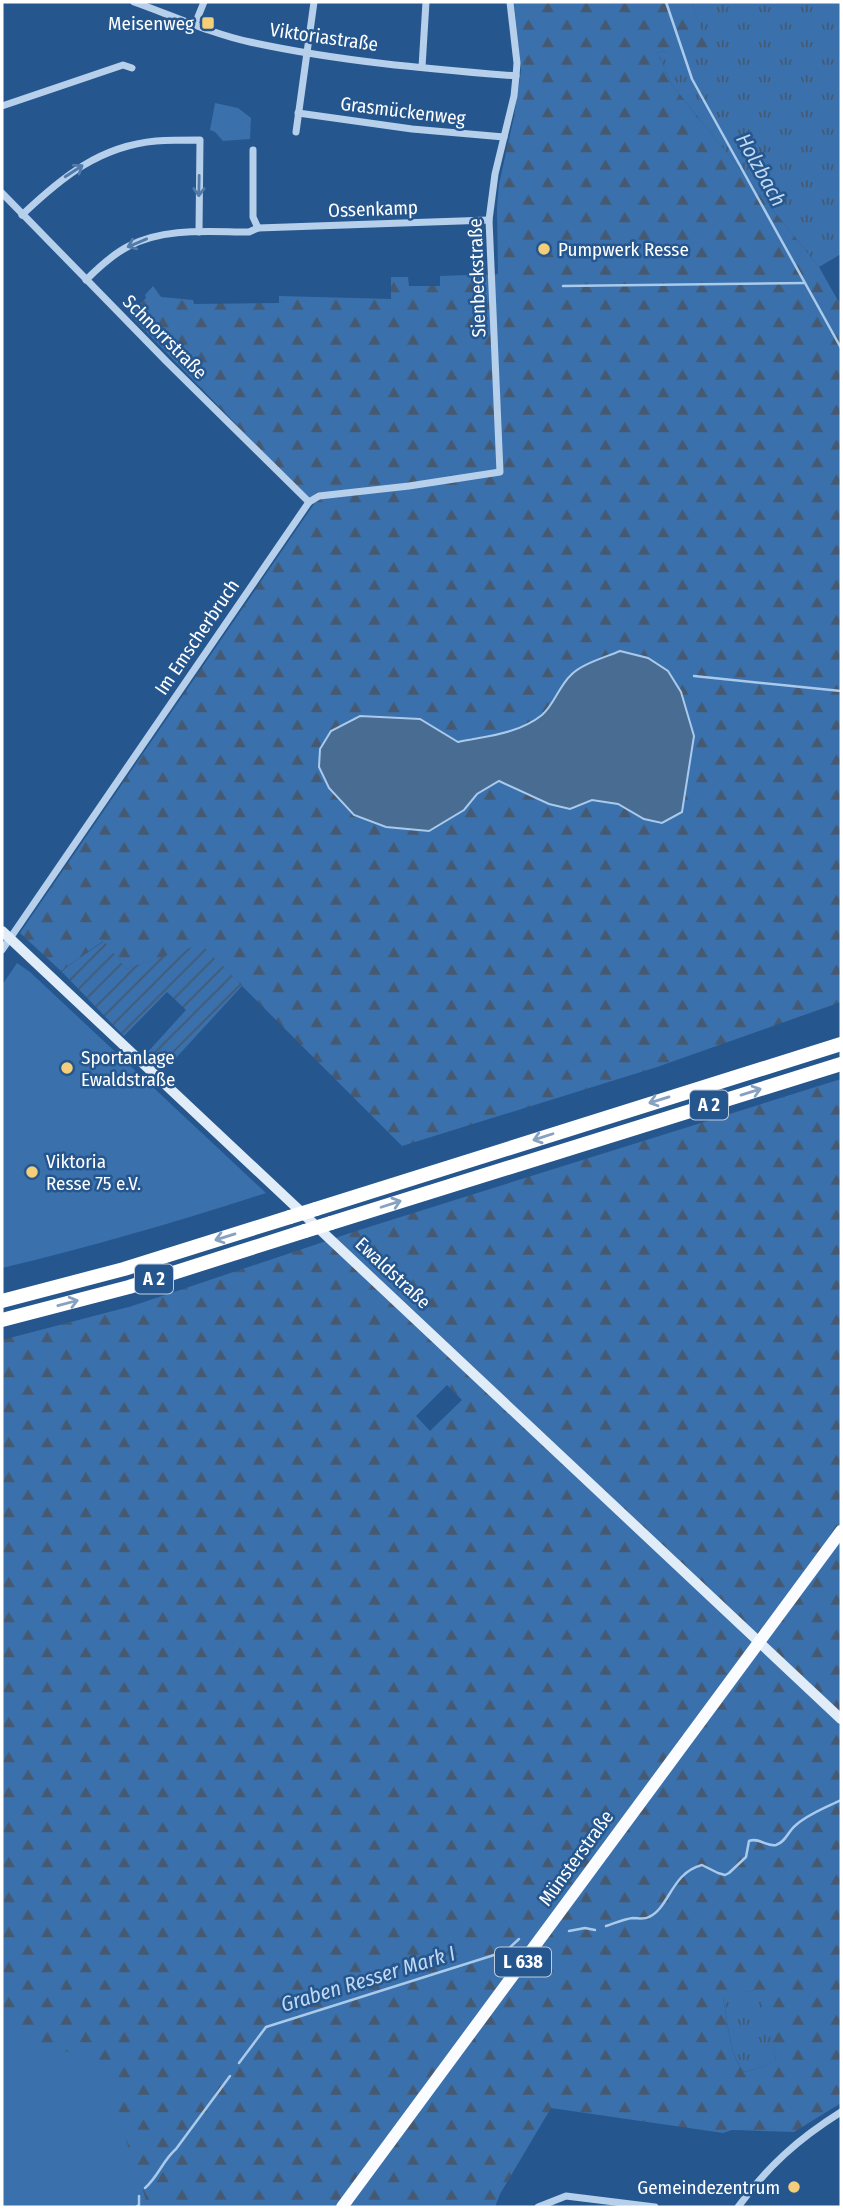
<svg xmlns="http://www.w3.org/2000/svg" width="843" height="2209" font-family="'Fira Sans Condensed',sans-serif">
  <defs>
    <pattern id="grass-tufts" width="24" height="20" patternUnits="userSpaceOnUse" patternTransform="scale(1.75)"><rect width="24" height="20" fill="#3a70ab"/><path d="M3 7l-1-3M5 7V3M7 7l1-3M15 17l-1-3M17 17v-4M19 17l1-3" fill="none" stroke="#455a72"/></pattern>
    <pattern id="forest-firs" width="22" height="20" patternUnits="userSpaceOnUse" patternTransform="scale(1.75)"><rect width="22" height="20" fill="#3a70ab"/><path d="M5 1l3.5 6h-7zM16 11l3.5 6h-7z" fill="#455a72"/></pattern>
    <pattern id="garden-furrows" width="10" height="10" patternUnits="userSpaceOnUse" patternTransform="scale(1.75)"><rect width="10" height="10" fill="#3a70ab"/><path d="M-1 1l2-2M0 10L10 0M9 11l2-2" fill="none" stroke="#455a72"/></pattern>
  </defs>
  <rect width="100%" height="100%" fill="#25568e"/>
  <g fill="url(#grass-tufts)">
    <path d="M692,2H841V254L819,267L672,85L657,52L707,48Z"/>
    <path d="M760,1989L776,2059L774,2063L745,2072C730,2061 727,2016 723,1997Z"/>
  </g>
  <g fill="url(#forest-firs)" fill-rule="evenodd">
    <path d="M514,2H692L708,49L657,52L672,85L819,267L841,306V1002L657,1067L402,1146L201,945L126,969L103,941L61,971L20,933L314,504L129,314L146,298L145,295L153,286L161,297L193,300L194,304L279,303V296L391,299V277H408L409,286H440V276L498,274L497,208L499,184L514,117L521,71ZM620,651L681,692L694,736L685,786L644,819L618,804L592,800L570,809L549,804L499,781L477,794L464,810L420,719L458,742C487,736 518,734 542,715C554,705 559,686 571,675C582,664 606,657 620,651Z"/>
    <path d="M841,1079V2103L794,2132L732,2130L723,2133L551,2108L500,2194L495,2207H2V1340L132,1306L356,1231ZM447,1385L462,1400L430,1431L416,1416ZM759,1989L776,2059L773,2063L745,2072C730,2062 727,2016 723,1998Z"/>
  </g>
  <g fill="#3a70ab">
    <path d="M215,103L238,108L251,118L250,139L223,141L215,132L210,130Z"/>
    <path d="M17,963L30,972L266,1193C179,1221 91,1247 2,1268V985Z"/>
    <path d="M2,2030L113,2067L115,2072L116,2110L145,2197L146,2207H2Z"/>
  </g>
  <path fill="url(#garden-furrows)" d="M104,941L126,969L201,944L242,986L163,1072L145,1055L186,1010L167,992L124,1036L61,971Z"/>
  <path fill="#496c93" stroke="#aacaec" stroke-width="2" d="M620,651L648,658L668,671L681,692L694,736L682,812L662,823L644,819L618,804L592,800L570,809L549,804L499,781L477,794L464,810L429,831L386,827L354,815L329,788L319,767L320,749L331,731L360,716L420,719L458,742C487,736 518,734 542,715C554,705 559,686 571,675C581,664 606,657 620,651Z"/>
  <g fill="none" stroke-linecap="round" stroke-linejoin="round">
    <g stroke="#aacaec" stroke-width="2.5">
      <path d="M666,2L692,79L841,348"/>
      <path d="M563,286L805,283"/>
      <path d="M694,676L841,691"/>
      <path d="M606,1926C615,1923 624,1919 633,1918C638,1918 644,1920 649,1917C670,1907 671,1873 702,1865L718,1873L725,1875L729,1873L746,1857L749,1841C759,1837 766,1847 776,1845C786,1842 788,1831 796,1825C808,1814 827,1807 841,1800"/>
      <path d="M569,1931L585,1928L595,1930"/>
      <path d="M239,2063L266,2027L491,1956L506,1951L519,1939"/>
      <path d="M145,2188C158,2177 163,2160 176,2149L230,2076"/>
      <path d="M136,2207L139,2205V2196"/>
    </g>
    <g stroke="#b6cfeb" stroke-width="7">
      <path d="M134,2C171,15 212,34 250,42C337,61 428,69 516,76"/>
      <path d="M195,24L204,2"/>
      <path d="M422,67L426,2"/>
      <path d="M2,106L123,65L132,68"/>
      <path d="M298,113L412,129L504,137"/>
      <path d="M296,132L314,2"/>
      <path d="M253,150V217L258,228"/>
      <path d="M2,193L166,361L309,502"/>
      <path d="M22,215C62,177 100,146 156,141C171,140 185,140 200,140L199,232"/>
      <path d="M86,280C99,267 113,254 129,246C165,227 210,232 249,232L258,228L489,220"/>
      <path d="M2,950L309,502L319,496L409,486L500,472L489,220L495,174L514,96L516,76L517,63L510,2"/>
      <path d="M538,2207L566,2196L655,2207"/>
      <path d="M738,2207C768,2166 798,2139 841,2112"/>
    </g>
    <path stroke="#e1ecf9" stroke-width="10" d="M2,931L841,1719"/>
    <path stroke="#fafcff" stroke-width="12" d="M342,2207L841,1531"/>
    <g stroke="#fff" stroke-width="14">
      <path d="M316,1209L841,1044"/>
      <path d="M331,1223L841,1064"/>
      <path d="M2,1301L124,1269L290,1217"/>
      <path d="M2,1320L129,1287L305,1231"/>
    </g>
    <g stroke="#fff" stroke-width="14">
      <path d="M290,1217L316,1209"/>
      <path d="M305,1231L331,1223"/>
    </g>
  </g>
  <defs><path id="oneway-shaft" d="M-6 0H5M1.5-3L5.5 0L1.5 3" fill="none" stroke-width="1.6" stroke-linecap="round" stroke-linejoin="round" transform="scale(1.75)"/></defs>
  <g stroke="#507aaa">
    <use href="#oneway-shaft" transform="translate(74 171) rotate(-33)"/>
    <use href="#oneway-shaft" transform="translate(199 186) rotate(91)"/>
    <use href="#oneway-shaft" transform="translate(137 243) rotate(157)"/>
  </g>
  <g stroke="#87a2c1">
    <use href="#oneway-shaft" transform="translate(751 1092) rotate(-17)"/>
    <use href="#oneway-shaft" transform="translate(659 1100) rotate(163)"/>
    <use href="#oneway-shaft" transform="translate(543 1137) rotate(162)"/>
    <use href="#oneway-shaft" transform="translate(391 1204) rotate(-18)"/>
    <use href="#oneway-shaft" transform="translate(225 1237) rotate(163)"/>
    <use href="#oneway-shaft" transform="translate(68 1303) rotate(-15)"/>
  </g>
  <g fill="#f5ce7a" stroke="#25568e" stroke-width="2.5">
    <rect x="201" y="16" width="14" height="14" rx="3.5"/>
    <circle cx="544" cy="249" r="7"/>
    <circle cx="67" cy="1068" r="7"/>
    <circle cx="32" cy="1172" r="7"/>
    <circle cx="794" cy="2187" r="7"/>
  </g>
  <g text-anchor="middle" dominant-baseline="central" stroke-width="5" stroke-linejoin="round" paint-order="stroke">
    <g fill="#25568e" stroke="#beccdd" stroke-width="2">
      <rect x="690" y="1090.5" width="38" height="29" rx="5"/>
      <rect x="135" y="1264.5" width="38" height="29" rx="5"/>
      <rect x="495" y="1947.5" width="56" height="29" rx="5"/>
    </g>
    <g font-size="18" font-weight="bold" fill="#fff">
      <text x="709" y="1105">A 2</text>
      <text x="154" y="1279">A 2</text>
      <text x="523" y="1962">L 638</text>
    </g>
    <g font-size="19" fill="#fff" stroke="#25568e" text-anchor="start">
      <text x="194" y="23" text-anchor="end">Meisenweg</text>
      <text x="558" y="249">Pumpwerk Resse</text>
      <text x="81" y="1057">Sportanlage<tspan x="81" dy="22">Ewaldstraße</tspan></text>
      <text x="46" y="1161">Viktoria<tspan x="46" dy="22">Resse 75 e.V.</tspan></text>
      <text x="780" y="2187" text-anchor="end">Gemeindezentrum</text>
    </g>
    <g font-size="19" fill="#fff" stroke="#25568e">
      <text transform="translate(324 37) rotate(8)">Viktoriastraße</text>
      <text transform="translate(403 111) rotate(7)">Grasmückenweg</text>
      <text transform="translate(373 209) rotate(-2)">Ossenkamp</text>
      <text transform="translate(477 278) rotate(-92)">Sienbeckstraße</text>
      <text transform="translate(165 337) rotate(45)">Schnorrstraße</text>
      <text transform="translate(197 637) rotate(-56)">Im Emscherbruch</text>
      <text transform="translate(393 1273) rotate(43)">Ewaldstraße</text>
      <text transform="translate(576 1858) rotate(-54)">Münsterstraße</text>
    </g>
    <g font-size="21" font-style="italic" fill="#c2d9f2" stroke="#25568e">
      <text transform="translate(761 170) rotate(61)">Holzbach</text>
      <text transform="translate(368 1979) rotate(-17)">Graben Resser Mark I</text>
    </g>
  </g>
  <rect width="843" height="2209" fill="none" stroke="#ffffff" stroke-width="7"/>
</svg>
